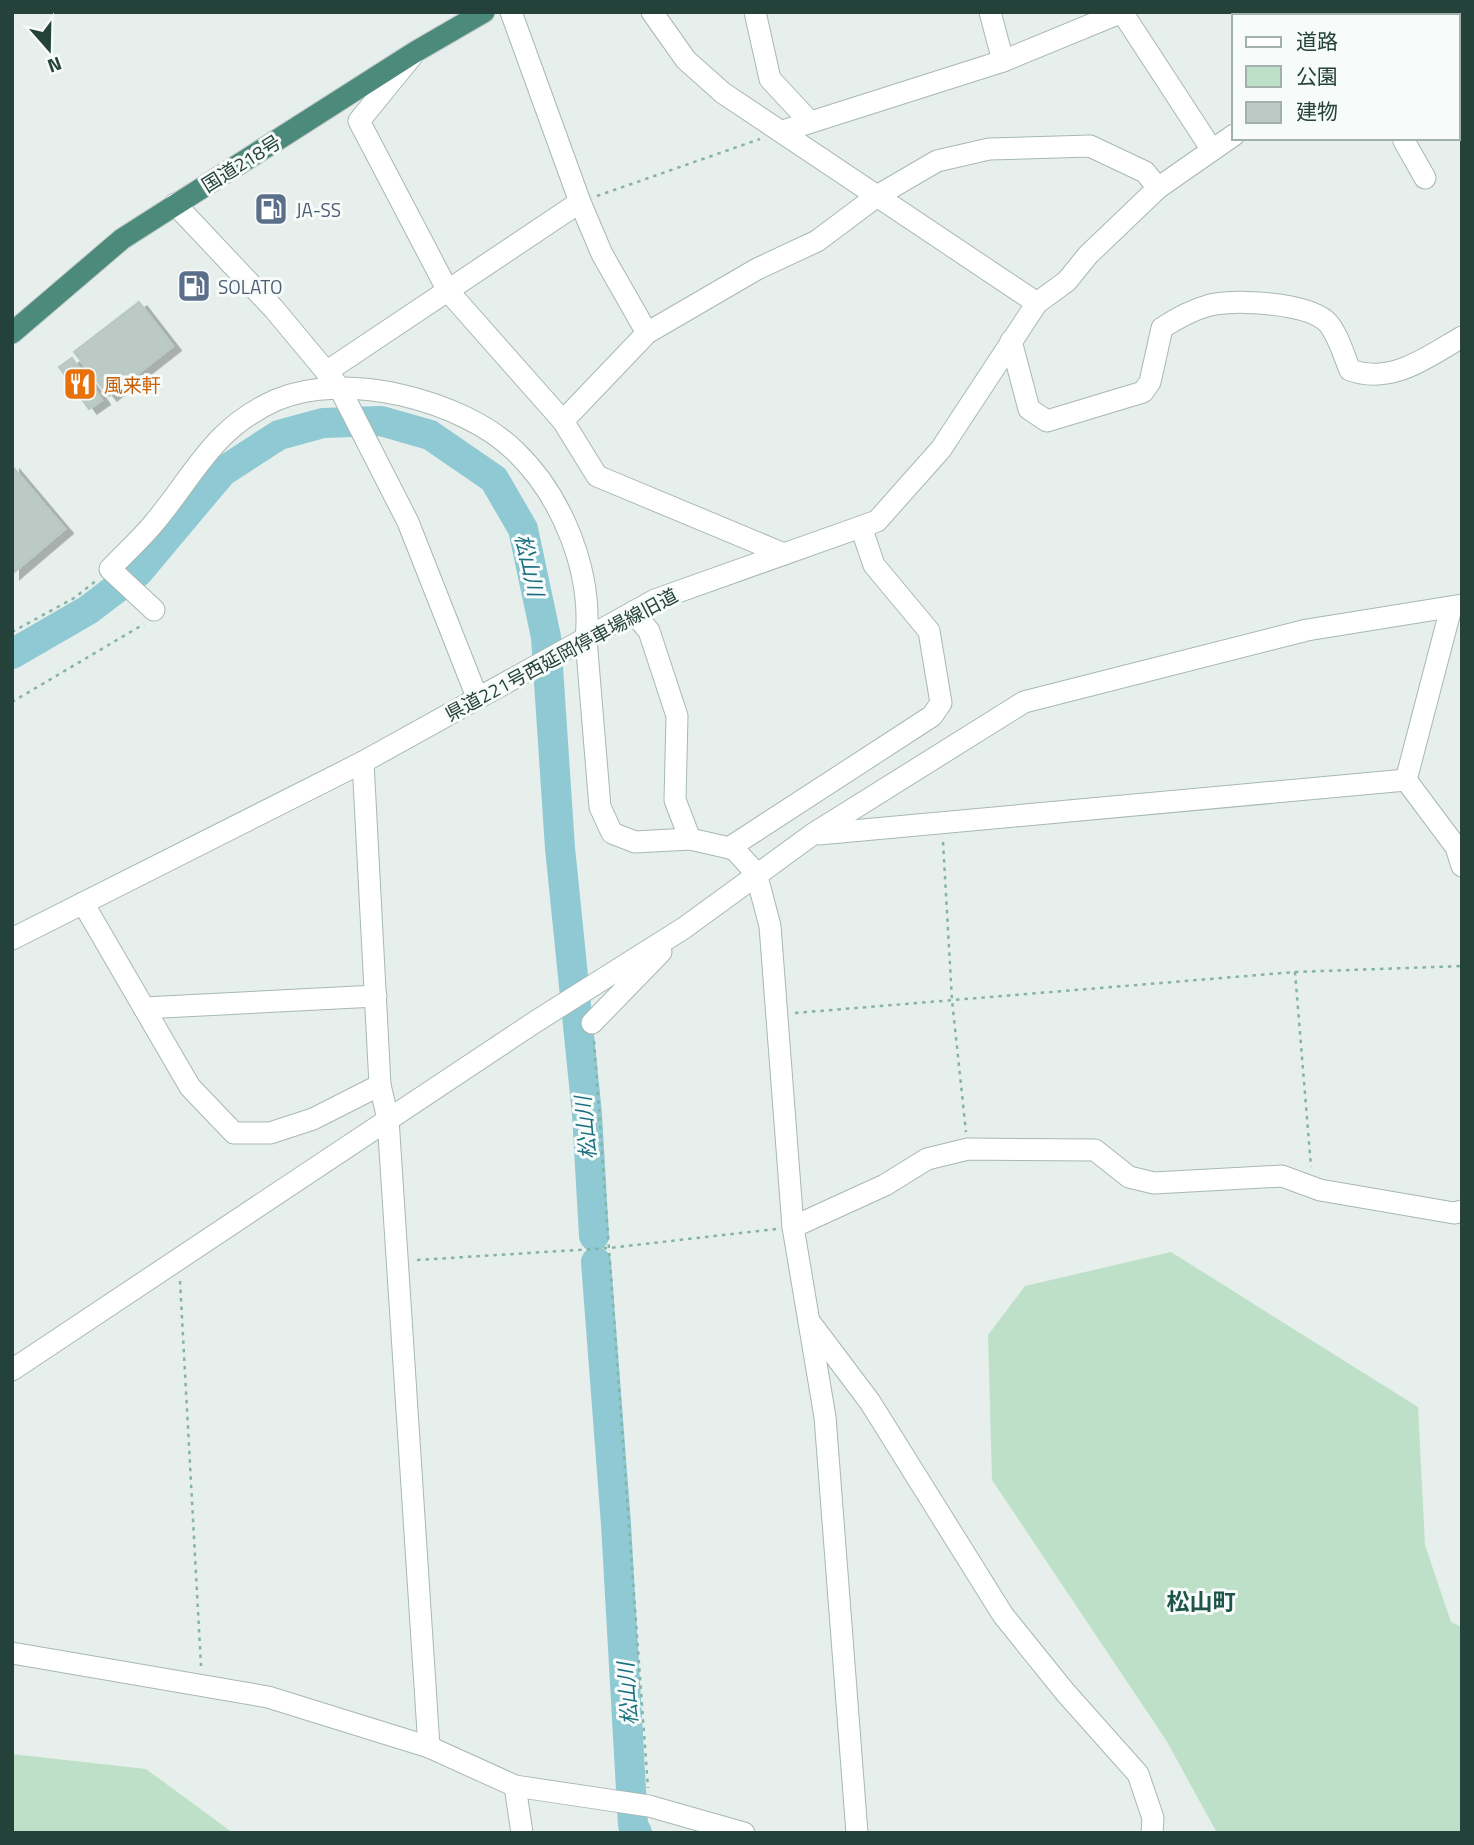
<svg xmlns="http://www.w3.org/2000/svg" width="1474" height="1845" font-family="'Titillium Web','Noto Sans JP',sans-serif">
  <defs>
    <filter id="shadow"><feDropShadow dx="8" dy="4.5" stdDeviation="0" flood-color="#0004"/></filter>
  </defs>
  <rect width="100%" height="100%" fill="#e6efeb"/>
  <g fill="#bfe0c8">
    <path d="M1171,1252L1418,1407L1425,1545L1451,1622L1462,1627V1833H1217L1166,1740L992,1480L988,1335L1025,1286Z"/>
    <path d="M12,1754L146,1769L233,1833H12Z"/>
  </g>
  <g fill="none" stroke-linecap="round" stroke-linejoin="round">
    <g stroke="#8ec9d4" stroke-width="30">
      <path d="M12,654L88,610L138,572L222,472L279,435L323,423L381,421L430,435L494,479L523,529L546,637L560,848L587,1114L594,1236"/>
      <path d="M596,1262L616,1524L633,1825L637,1833"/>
    </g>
  </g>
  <g fill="#bbcac4" stroke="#b8c9c2" stroke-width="2" filter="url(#shadow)">
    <path d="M139,302L173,346L109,396L74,352Z"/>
    <path d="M72,358L102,400L89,409L59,367Z"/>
    <path d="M12,466L65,529L12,574Z"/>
  </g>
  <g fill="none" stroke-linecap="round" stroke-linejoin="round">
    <defs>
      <g id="minor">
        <path d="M511,12L580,202L602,254L647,333"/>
        <path d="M755,12L770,79L810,122"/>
        <path d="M990,12L1003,61"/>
        <path d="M1122,12L1212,150"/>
        <path d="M1357,12L1359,16"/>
        <path d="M1340,16L1341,12"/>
        <path d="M412,56L359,121L448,291L563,421"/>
        <path d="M783,131L1003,61L1122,12"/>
        <path d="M1406,138L1404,141L1425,178"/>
        <path d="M175,204L274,309L339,387L408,522L477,697"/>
        <path d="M1011,341L1029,409L1047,421L1143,392L1150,382L1162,328C1177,318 1192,310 1210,305C1237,299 1305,303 1326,321C1337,331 1344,356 1350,370C1392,385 1427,357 1462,337"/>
        <path d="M326,372L580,202"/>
        <path d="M784,554L597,476L563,421L647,333L757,269L817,241L877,196L937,161L989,149L1090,146L1145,172L1158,188"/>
        <path d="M154,610L110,569C125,553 141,539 154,523C196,473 212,429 276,400C344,370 463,400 515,451C563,497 593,573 586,639L600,807L612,833L635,842L690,839"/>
        <path d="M633,612L649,631L677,716L675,800L690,839L734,849L756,873L770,926L793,1227L825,1417L857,1833"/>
        <path d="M363,762L380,1085L388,1119L429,1747"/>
        <path d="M1406,780L1451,608"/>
        <path d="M1406,780L1456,847L1462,866"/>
        <path d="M819,834L1406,780"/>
        <path d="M729,848L932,716L941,703L929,631L874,565L861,527"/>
        <path d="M83,903L190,1087L234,1133H270L313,1119L380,1085"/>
        <path d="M12,939L363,762L655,600L877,521L941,449L1037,303L1067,281L1088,255L1158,188L1234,135"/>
        <path d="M144,1008L376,996"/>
        <path d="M592,1023L661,952"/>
        <path d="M793,1227L885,1185L927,1159L968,1149L1095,1150L1129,1177L1154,1183L1282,1176L1320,1190L1454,1213L1462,1211"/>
        <path d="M812,1325L870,1402L1003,1615L1065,1692L1138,1774L1153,1818L1152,1833"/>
        <path d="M12,1370L535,1022L684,928L813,834L1024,702L1307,630L1462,605"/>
        <path d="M12,1653L268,1697L429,1747L515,1786L649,1806L744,1833"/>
        <path d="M515,1786L522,1833"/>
      </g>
      <path id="tertiary" d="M652,12L686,60L723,93L1037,303"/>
      <path id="trunk" d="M12,333L122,239L415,52L484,12"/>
    </defs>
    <use href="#minor" stroke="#a8b8b2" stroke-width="23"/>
    <use href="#tertiary" stroke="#a8b8b2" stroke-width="23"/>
    <use href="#trunk" stroke="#c2cac8" stroke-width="23"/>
    <g stroke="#86b3a5" stroke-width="2.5" stroke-dasharray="3.5 5" stroke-linecap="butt">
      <path d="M597,196L760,139"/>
      <path d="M12,632L74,598L97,580"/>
      <path d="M12,702L144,624"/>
      <path d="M943,842L952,1000L966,1132"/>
      <path d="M1295,972L1462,966"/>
      <path d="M795,1013L1295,972L1311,1167"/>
      <path d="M594,1041L648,1788"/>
      <path d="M417,1260L609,1248L776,1229"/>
      <path d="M180,1281L201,1666"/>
    </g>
    <use href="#minor" stroke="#fff" stroke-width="21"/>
    <use href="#tertiary" stroke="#fff" stroke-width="21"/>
    <use href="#trunk" stroke="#4c8a7c" stroke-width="21"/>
  </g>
  <defs>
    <symbol id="fuel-square" viewBox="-11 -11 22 22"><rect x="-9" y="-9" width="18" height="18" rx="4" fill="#5c6f8a" stroke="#f7fbf9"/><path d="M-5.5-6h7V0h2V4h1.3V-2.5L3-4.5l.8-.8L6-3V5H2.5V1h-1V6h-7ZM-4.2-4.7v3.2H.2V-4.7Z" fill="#fff"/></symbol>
    <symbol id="restaurant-square" viewBox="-11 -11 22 22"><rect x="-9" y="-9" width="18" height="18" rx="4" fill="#e8710a" stroke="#f7fbf9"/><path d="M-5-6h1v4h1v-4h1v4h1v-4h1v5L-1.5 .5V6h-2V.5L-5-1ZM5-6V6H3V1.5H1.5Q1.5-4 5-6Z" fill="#fff"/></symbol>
  </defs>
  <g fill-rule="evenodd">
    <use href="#fuel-square" x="252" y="190" width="38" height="38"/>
    <use href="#fuel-square" x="175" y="267" width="38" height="38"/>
    <use href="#restaurant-square" x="61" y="365" width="38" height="38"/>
  </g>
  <g text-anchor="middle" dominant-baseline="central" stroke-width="6" stroke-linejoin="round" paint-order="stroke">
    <g font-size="19" fill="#24423a" stroke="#f7fbf9">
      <text transform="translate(241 163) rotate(-32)">国道218号</text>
      <text transform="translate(561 654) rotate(-28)">県道221号西延岡停車場線旧道</text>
    </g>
    <g font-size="19" fill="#4e5e75" stroke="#f7fbf9" text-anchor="start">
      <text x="296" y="209">JA-SS</text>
      <text x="218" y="286">SOLATO</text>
    </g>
    <g font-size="19" fill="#c56008" stroke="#f7fbf9" text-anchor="start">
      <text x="104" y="384">風来軒</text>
    </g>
    <g font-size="21" font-style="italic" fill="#1c6f80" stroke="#f7fbf9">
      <text transform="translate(530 565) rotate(77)">松山川</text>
      <text transform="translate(585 1128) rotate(-95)">松山川</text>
      <text transform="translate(627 1694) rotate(-94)">松山川</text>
    </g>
    <g font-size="23" font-weight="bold" fill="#1f5548" stroke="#f7fbf9">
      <text x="1201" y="1601">松山町</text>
    </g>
  </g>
  <rect width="1474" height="1845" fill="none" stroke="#24423a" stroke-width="28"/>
  <rect x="1232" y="14" width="228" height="126" fill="#f7fbf9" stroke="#a3b1ad" stroke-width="2"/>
  <rect x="1246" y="37" width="35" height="10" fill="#ffffff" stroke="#a3b1ad" stroke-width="2"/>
  <text x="1296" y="49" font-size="21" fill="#24423a">道路</text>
  <rect x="1246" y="66" width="35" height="21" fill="#bfe0c8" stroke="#a3b1ad" stroke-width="2"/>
  <text x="1296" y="84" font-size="21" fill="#24423a">公園</text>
  <rect x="1246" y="102" width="35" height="21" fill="#bbcac4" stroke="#a3b1ad" stroke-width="2"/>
  <text x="1296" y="119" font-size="21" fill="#24423a">建物</text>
  <g transform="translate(49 49) rotate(160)" stroke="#f7fbf9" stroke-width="5" paint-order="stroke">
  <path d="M0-5L12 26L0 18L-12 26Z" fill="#24423a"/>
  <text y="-10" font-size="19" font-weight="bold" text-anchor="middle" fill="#24423a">N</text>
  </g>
</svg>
